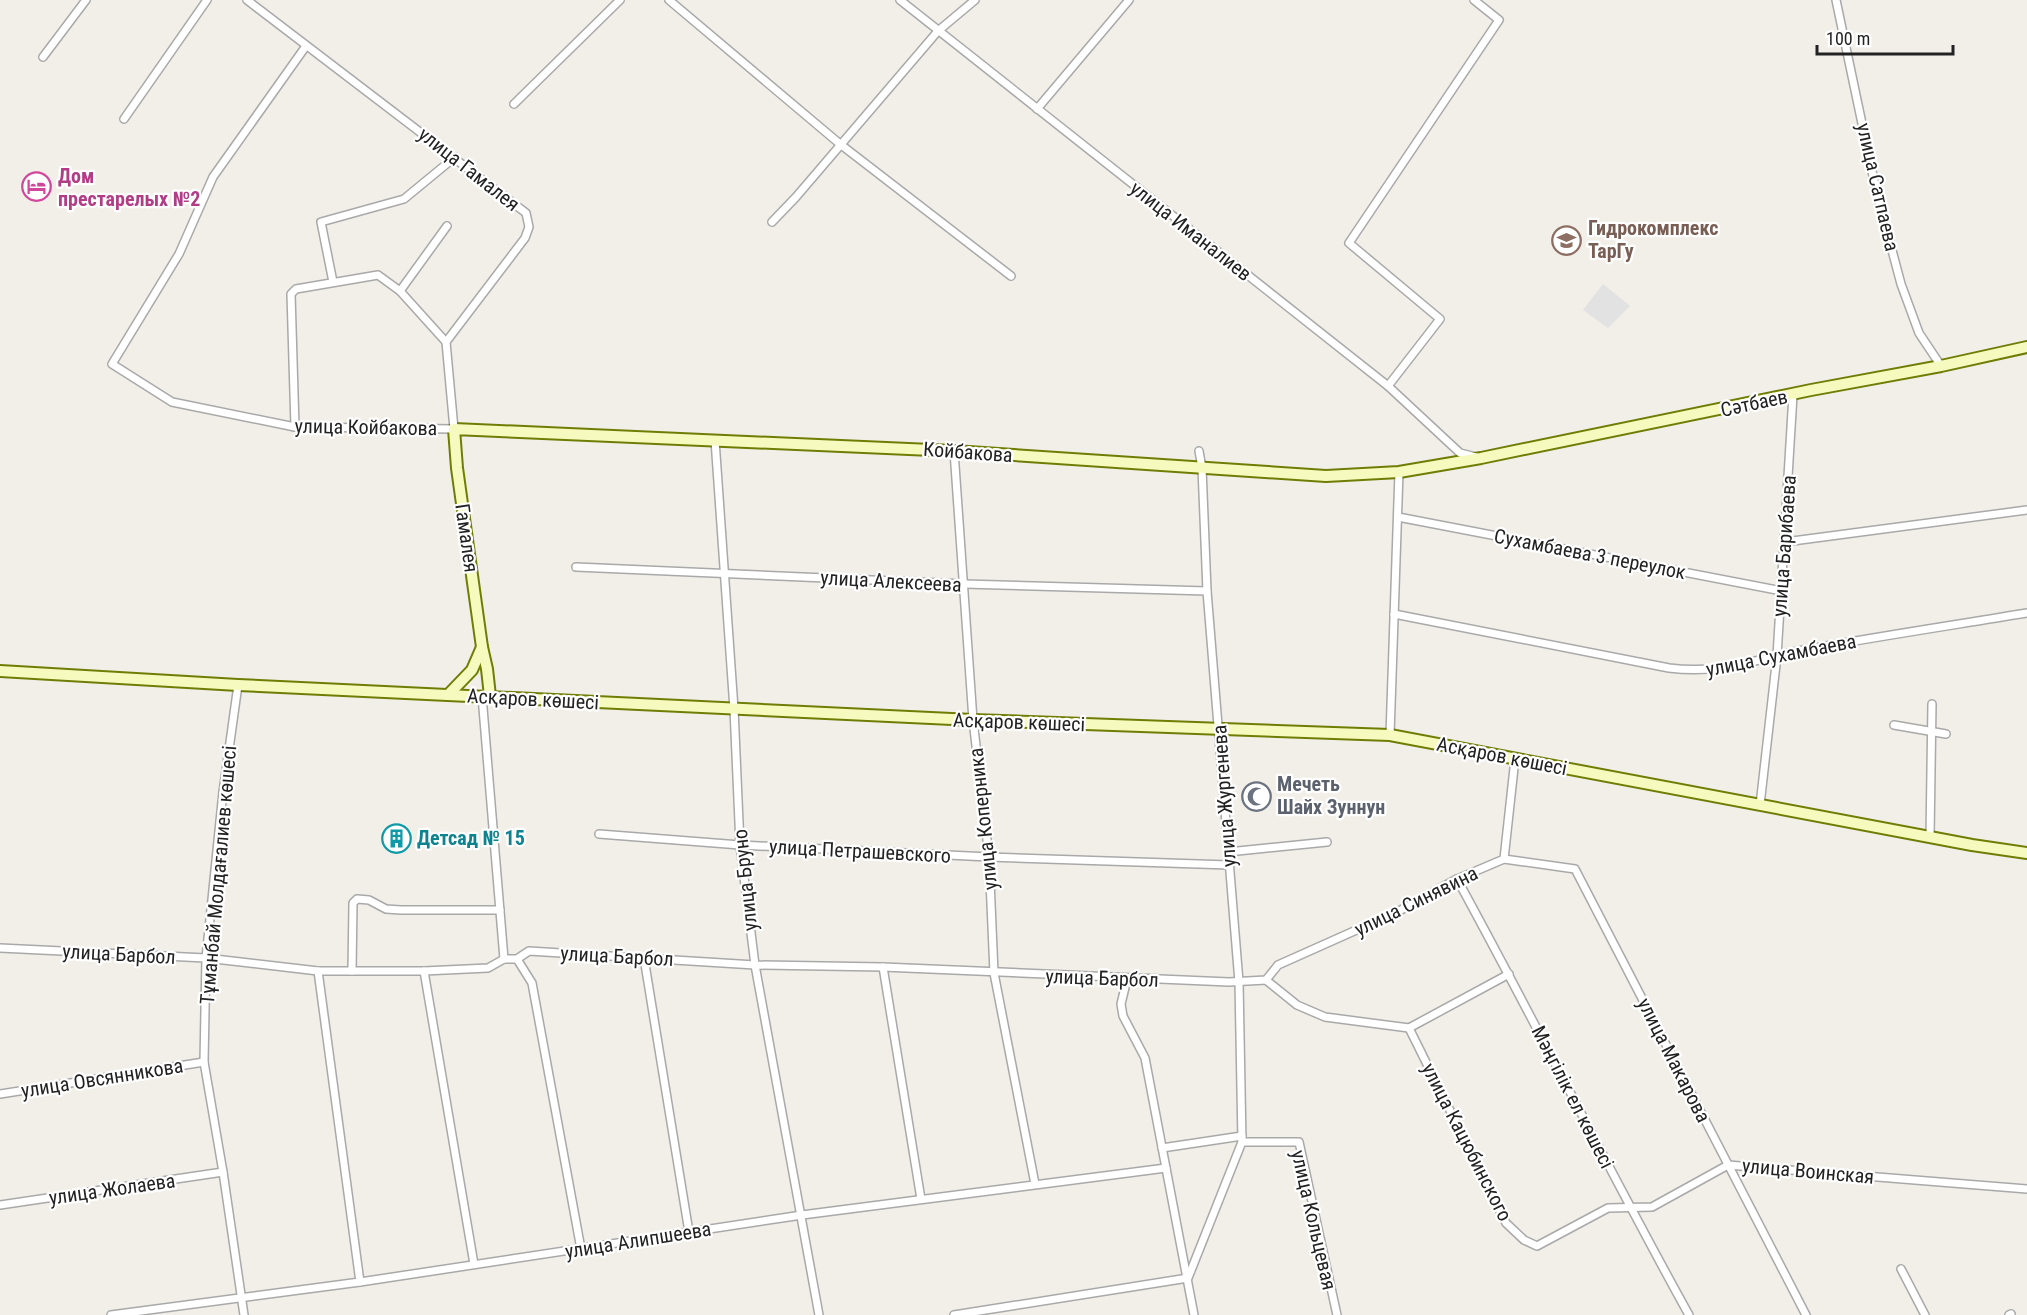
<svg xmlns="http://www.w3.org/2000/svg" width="2027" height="1315" font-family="'Roboto Condensed',sans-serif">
  <rect width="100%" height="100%" fill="#f2efe9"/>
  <path fill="#e2e2e2" d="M1603,284L1630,306L1608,328L1583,310Z"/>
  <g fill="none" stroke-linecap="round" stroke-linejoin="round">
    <defs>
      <g id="street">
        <path d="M247,0L526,213L529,227L525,238L446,342L454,429L295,427L172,402L112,364L179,254L213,177L306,46"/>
        <path d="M669,0L840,144L1011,276"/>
        <path d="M900,0L1388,386L1460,453L1476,457"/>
        <path d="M1836,0L1876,190L1901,284L1919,333L1941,366"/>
        <path d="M43,57L86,0"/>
        <path d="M514,104L620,0"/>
        <path d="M1037,109L1129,0"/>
        <path d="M124,119L207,0"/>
        <path d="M772,222L796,197L938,31L975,0"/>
        <path d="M333,282L321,222L404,199L455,157"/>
        <path d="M400,291L447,226"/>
        <path d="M1388,386L1440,319L1349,243L1499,20L1474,0"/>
        <path d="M295,427L291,294L296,289L378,275L400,291L446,342"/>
        <path d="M715,440L734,709L740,845L755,965L819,1315"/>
        <path d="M954,451L973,720L989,857L994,973L1035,1184"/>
        <path d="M1398,517L1782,591"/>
        <path d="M1785,542L2027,510"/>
        <path d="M576,567L964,584L1207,591"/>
        <path d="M1394,614L1669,668C1724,675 1757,658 1809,649C1881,636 1954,625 2027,613"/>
        <path d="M238,685L223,792L206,958L204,1062L223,1172L244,1315"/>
        <path d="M482,696L504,959"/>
        <path d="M1894,725L1946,734"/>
        <path d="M1390,735L1399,472"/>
        <path d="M1760,805L1777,656L1793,395"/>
        <path d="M599,834L740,845L989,857L1229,865"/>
        <path d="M1930,837L1932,704"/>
        <path d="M1228,852L1327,842"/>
        <path d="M1504,859L1575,869L1806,1315"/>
        <path d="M1457,879C1536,1023 1609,1171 1689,1315"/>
        <path d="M0,948L206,958L318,971H424L488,968L504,959H517L529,951L755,965L883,967L1229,982L1266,980L1278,965L1399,911L1457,879L1504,859L1515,759"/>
        <path d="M644,958L689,1232"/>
        <path d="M517,959L532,983L581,1249"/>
        <path d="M883,967L921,1199"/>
        <path d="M318,971L360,1282"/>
        <path d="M352,971L353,903L357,899L369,900L386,909L401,910H500"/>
        <path d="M424,971L474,1264"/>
        <path d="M1127,979L1121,1004L1123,1016L1145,1058L1194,1315"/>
        <path d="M1266,980L1297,1005L1325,1017L1409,1028L1509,974"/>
        <path d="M1409,1028L1506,1223L1524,1240L1537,1246L1608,1208L1652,1207L1728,1165L2027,1189"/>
        <path d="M0,1094L204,1062"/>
        <path d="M1242,1142H1299L1337,1315"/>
        <path d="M1162,1148L1242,1136"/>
        <path d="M0,1205L223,1172"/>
        <path d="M1901,1269L1925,1315"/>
        <path d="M111,1315L360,1282L802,1215L1166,1168"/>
        <path d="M954,1315L1188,1278L1242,1142L1239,982L1207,591L1202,468L1199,451"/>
        <path d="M2009,1315L2011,1314"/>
      </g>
      <g id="secondary">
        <path d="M0,671L238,685L973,720L1390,735L1972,845L2027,853"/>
        <path d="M448,695L472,670L482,647"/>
        <path d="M490,696L487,669L482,647L457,468L454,429L954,451L1326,476L1399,472L1481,458L1811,390L1941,366L2027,347"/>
      </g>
    </defs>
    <use href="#street" stroke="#a9a9a9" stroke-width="10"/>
    <use href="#secondary" stroke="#707d05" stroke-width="14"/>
    <use href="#street" stroke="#fff" stroke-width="7"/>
    <use href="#secondary" stroke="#f7fabf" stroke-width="10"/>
  </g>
  <defs>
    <symbol id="hotel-ring" viewBox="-11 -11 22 22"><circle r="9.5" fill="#fff" stroke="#d1479c" stroke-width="1.5"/><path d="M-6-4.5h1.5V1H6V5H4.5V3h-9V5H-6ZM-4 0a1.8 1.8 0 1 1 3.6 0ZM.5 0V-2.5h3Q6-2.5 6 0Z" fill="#d1479c"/></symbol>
    <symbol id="university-ring" viewBox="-11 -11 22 22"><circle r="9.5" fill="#fff" stroke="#8d6e63" stroke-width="1.5"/><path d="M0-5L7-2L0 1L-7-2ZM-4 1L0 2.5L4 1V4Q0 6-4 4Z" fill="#8d6e63"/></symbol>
    <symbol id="mosque-ring" viewBox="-11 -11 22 22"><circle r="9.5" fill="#fff" stroke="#6b7280" stroke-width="1.5"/><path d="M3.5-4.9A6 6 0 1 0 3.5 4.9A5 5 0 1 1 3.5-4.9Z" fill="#6b7280"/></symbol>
    <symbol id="building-ring" viewBox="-11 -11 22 22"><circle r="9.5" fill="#fff" stroke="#0f9aa8" stroke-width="1.5"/><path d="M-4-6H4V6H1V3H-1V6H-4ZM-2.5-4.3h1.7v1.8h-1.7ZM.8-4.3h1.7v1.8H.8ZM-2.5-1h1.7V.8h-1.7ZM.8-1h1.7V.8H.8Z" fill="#0f9aa8"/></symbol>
  </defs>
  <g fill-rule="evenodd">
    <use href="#hotel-ring" x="20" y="170" width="33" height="33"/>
    <use href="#university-ring" x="1550" y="224" width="33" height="33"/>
    <use href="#mosque-ring" x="1240" y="780" width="33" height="33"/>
    <use href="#building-ring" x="380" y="822" width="33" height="33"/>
  </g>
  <g text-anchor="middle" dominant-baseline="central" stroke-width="4.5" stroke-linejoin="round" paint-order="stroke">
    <g font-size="20" fill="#222" stroke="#fff">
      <text transform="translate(469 169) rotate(38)">улица Гамалея</text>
      <text transform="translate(1878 187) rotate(77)">улица Сатпаева</text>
      <text transform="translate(1191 231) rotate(38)">улица Иманалиев</text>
      <text transform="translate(1754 403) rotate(-12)">Сәтбаев</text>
      <text transform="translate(366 427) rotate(1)">улица Койбакова</text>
      <text transform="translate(968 452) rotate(4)">Койбакова</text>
      <text transform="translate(467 538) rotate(82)">Гамалея</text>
      <text transform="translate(1784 546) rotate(-86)">улица Барибаева</text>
      <text transform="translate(1590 554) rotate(11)">Сухамбаева 3 переулок</text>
      <text transform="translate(891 581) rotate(3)">улица Алексеева</text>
      <text transform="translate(1781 655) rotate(-11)">улица Сухамбаева</text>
      <text transform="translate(533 699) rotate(3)">Асқаров көшесі</text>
      <text transform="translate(1019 722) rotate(2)">Асқаров көшесі</text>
      <text transform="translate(1502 756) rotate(11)">Асқаров көшесі</text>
      <text transform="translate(1224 796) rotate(-94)">улица Жургенева</text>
      <text transform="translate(983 819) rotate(-96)">улица Коперника</text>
      <text transform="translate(860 851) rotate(3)">улица Петрашевского</text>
      <text transform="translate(218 875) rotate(-85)">Тұманбай Молдағалиев көшесі</text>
      <text transform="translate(745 880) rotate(-96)">улица Бруно</text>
      <text transform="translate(1416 901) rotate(-26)">улица Синявина</text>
      <text transform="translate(119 954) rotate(3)">улица Барбол</text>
      <text transform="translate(617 956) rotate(3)">улица Барбол</text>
      <text transform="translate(1102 978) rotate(2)">улица Барбол</text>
      <text transform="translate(1674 1060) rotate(63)">улица Макарова</text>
      <text transform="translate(102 1078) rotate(-9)">улица Овсянникова</text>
      <text transform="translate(1573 1097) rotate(63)">Мәңгілік ел көшесі</text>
      <text transform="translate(1467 1142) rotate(63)">улица Кацюбинского</text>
      <text transform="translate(1808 1171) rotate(5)">улица Воинская</text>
      <text transform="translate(112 1189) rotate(-8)">улица Жолаева</text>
      <text transform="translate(1314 1220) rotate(77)">улица Кольцевая</text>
      <text transform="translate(638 1240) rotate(-9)">улица Алипшеева</text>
    </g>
    <g font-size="20" font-weight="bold" fill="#b23c85" stroke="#fff" text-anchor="start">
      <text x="58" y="176">Дом<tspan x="58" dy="23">престарелых №2</tspan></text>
    </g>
    <g font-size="20" font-weight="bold" fill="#785e54" stroke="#fff" text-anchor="start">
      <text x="1588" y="228">Гидрокомплекс<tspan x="1588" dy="23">ТарГу</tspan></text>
    </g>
    <g font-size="20" font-weight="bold" fill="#5b616d" stroke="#fff" text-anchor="start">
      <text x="1277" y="784">Мечеть<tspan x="1277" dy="23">Шайх Зуннун</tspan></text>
    </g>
    <g font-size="20" font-weight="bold" fill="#0d838f" stroke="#fff" text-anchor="start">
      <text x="417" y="838">Детсад № 15</text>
    </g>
  </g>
  <path d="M1817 45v9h136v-9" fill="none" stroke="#222222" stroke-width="3"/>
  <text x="1826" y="45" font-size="18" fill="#222222" stroke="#ffffff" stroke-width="4.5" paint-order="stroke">100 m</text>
</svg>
